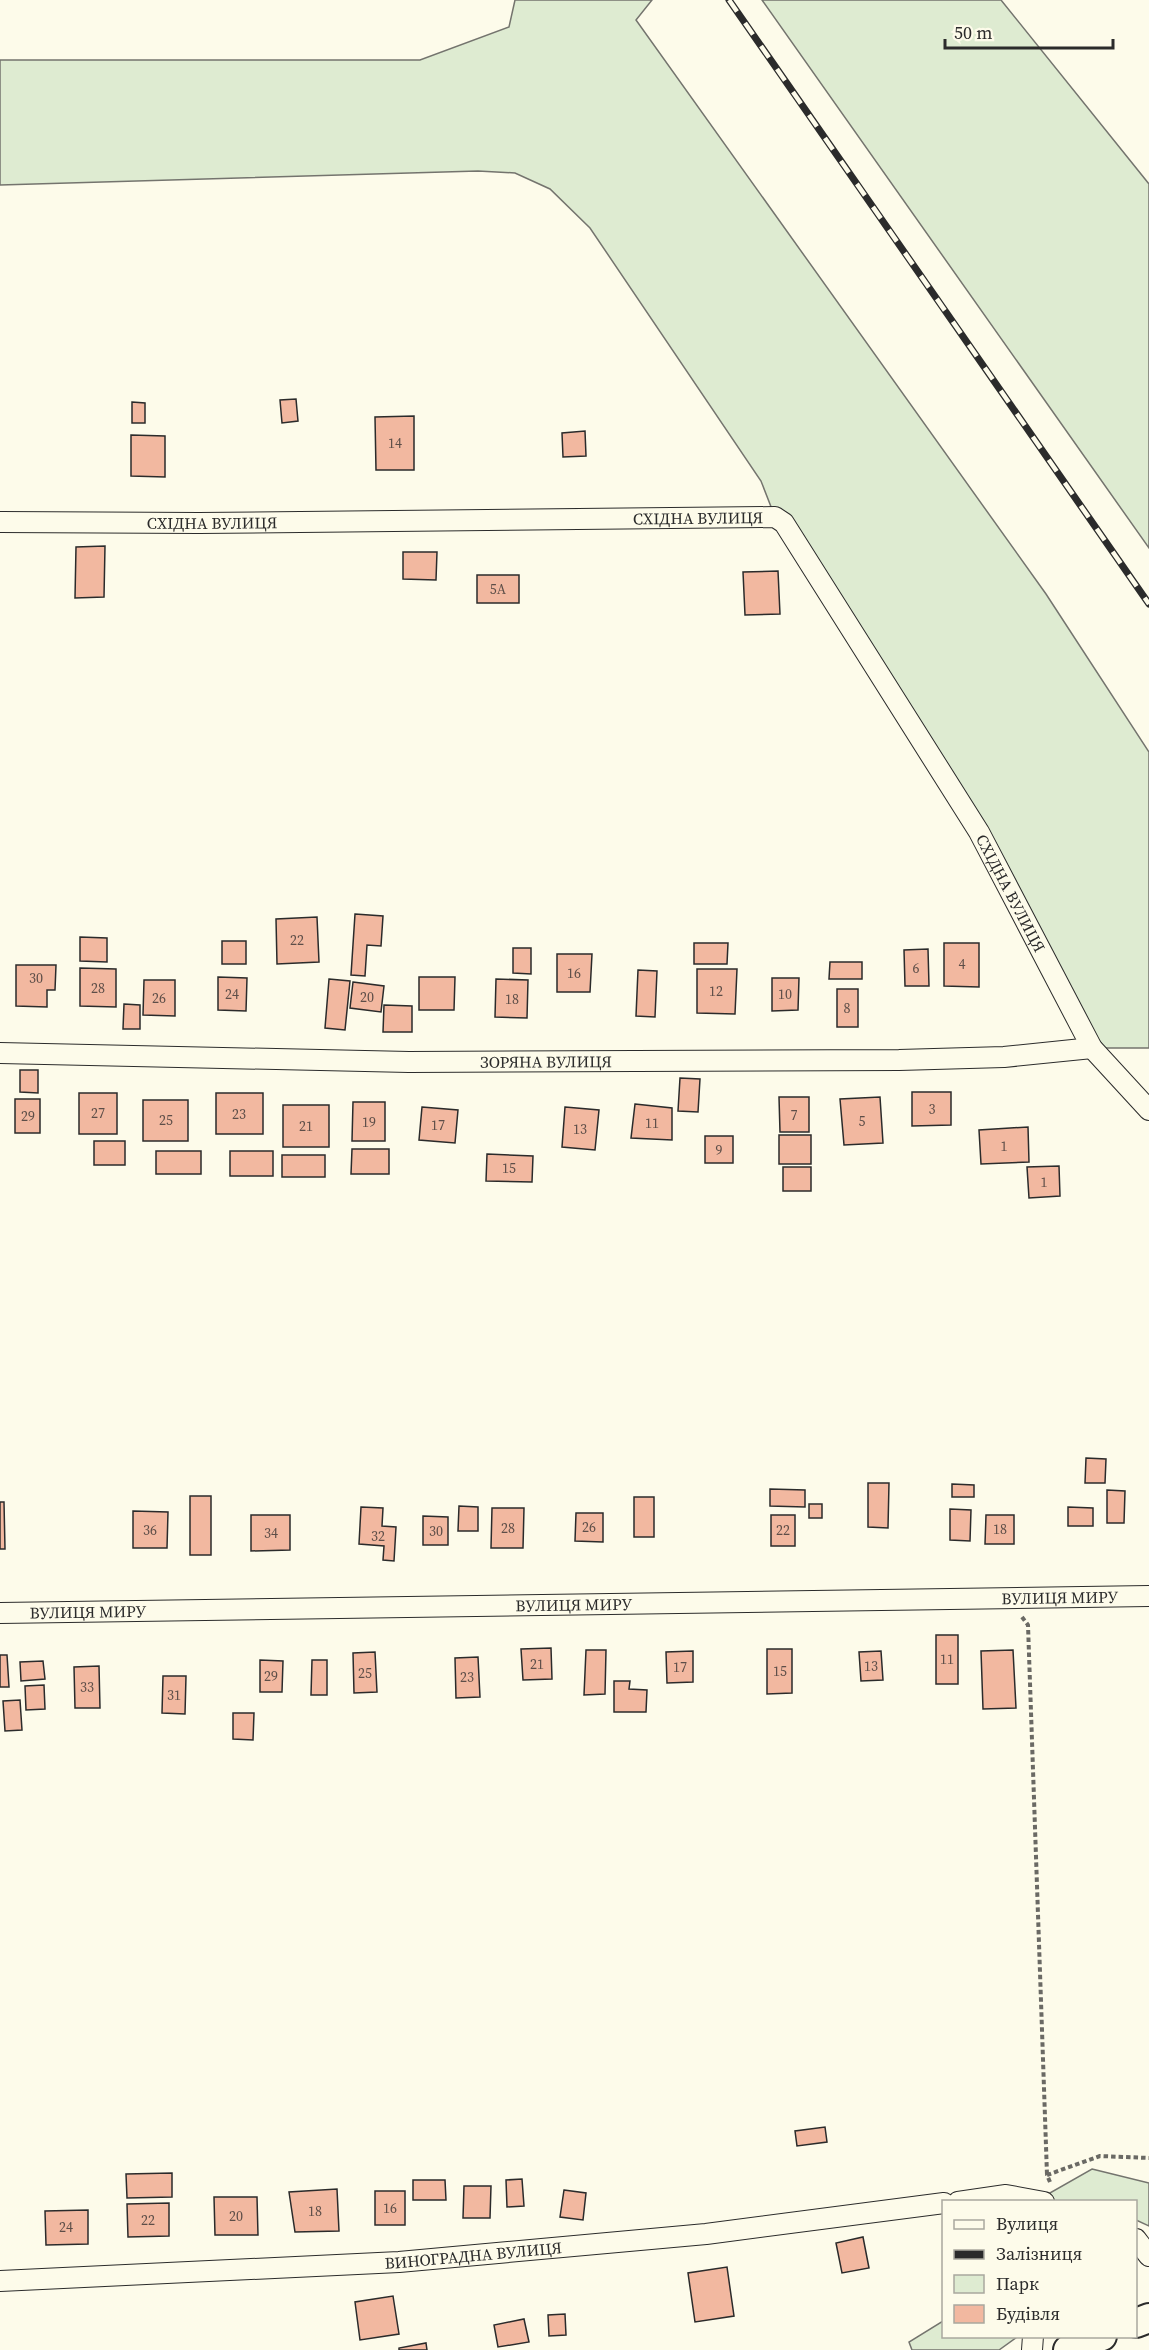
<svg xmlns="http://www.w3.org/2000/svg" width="1149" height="2350" font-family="'Source Serif 4',serif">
  <rect width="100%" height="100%" fill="#fdfbea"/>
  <g fill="#deebd1" stroke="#74746e" stroke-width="1.5">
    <path d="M515,0H652L636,20L1046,594L1149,752V1048H1092L979,832L775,517L761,481L590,228L550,189L515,173L478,171L0,185V60H420L509,27Z"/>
    <path d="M762,0H1001L1149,184V548Z"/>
    <path d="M1092,2169L1149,2183V2226L1136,2220V2202H1034Z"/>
    <path d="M943,2321L944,2336L1017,2337L999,2350H912L909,2342Z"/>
  </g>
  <g fill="#f2b8a0" stroke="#2b2b2b" stroke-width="1.5">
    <path d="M296,399L298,421L282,423L280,400Z"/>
    <path d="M132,402L145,403V423H132Z"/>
    <path d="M414,416V470H376L375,417Z"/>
    <path d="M585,431L586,456L563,457L562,433Z"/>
    <path d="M131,435L165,436V477L131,476Z"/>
    <path d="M105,546L104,597L75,598L76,547Z"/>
    <path d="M403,552H437L436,580L403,579Z"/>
    <path d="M778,571L780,614L745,615L743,572Z"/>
    <rect x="477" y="575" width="42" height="28"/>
    <path d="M355,914L383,916L381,946L367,945L365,976L351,975Z"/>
    <path d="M317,917L319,962L277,964L276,919Z"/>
    <path d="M80,937L107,938V962L80,961Z"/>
    <rect x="222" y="941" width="24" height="23"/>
    <path d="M694,943H728L727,964H694Z"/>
    <path d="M944,943H979V987L944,986Z"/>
    <path d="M513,948H531V974L513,973Z"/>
    <path d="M928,949L929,986H905L904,950Z"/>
    <path d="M557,954H592L590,992H557Z"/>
    <path d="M830,962H862V979H829Z"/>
    <path d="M16,965H56L55,990H47V1007L16,1006Z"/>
    <path d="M80,968L116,969V1007L80,1006Z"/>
    <path d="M697,969H737L735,1014L697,1013Z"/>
    <path d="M638,970L657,971L655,1017L636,1016Z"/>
    <path d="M218,977L247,978L246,1011L218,1010Z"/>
    <path d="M419,977H455L454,1010H419Z"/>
    <path d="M772,978H799L798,1010L772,1011Z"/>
    <path d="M329,979L350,981L345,1030L325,1028Z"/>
    <path d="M496,979L528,980L527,1018L495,1017Z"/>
    <path d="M144,980H175V1016L143,1015Z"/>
    <path d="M353,982L384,986L381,1012L350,1008Z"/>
    <rect x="837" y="989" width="21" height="38"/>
    <path d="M124,1004L140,1005V1029H123Z"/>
    <path d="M384,1005L412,1006V1032H383Z"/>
    <path d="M20,1070H38V1093L20,1092Z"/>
    <path d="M680,1078L700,1079L698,1112L678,1111Z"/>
    <path d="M912,1092H951V1125L912,1126Z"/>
    <rect x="79" y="1093" width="38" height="41"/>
    <rect x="216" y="1093" width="47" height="41"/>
    <path d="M779,1097H809V1132H780Z"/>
    <path d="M880,1097L883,1143L844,1145L840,1099Z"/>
    <rect x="15" y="1099" width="25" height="34"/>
    <rect x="143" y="1100" width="45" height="41"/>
    <path d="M353,1102H385V1141H352Z"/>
    <path d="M635,1104L672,1108V1140L631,1138Z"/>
    <rect x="283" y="1105" width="46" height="42"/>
    <path d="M422,1107L458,1110L455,1143L419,1140Z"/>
    <path d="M565,1107L599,1110L595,1150L562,1147Z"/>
    <path d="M1028,1127L1029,1162L981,1164L979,1130Z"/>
    <rect x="779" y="1135" width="32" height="29"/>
    <rect x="705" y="1136" width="28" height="27"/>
    <rect x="94" y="1141" width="31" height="24"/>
    <path d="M352,1149H389V1174H351Z"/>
    <rect x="156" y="1151" width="45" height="23"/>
    <rect x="230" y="1151" width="43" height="25"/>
    <path d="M487,1154L533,1156L532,1182L486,1181Z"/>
    <rect x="282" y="1155" width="43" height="22"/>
    <path d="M1059,1166L1060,1196L1029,1198L1027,1167Z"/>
    <rect x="783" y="1167" width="28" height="24"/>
    <path d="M1086,1458L1106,1459L1105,1483H1085Z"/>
    <path d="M868,1483H889L888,1528L868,1527Z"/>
    <path d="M952,1484L974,1485V1497H952Z"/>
    <path d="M770,1489L805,1490V1507L770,1506Z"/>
    <path d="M1107,1490L1125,1491L1124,1523H1107Z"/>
    <rect x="190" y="1496" width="21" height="59"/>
    <rect x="634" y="1497" width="20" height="40"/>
    <path d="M0,1502H4L5,1549H0Z"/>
    <rect x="809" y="1504" width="13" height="14"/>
    <path d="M459,1506L478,1507V1531H458Z"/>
    <path d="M361,1507L383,1508L382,1526L396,1527L394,1561L383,1560L384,1546L359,1544Z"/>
    <path d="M1068,1507L1093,1508V1526H1068Z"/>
    <path d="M492,1508H524L523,1548H491Z"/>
    <path d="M950,1509L971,1510L970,1541L950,1540Z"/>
    <path d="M133,1511L168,1512L167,1548H133Z"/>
    <path d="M576,1513H603V1542L575,1541Z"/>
    <path d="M251,1515H290V1550L251,1551Z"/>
    <rect x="771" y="1515" width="24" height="31"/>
    <path d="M986,1515H1014V1544H985Z"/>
    <path d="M423,1516L448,1517V1545H423Z"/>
    <rect x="936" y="1635" width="22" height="49"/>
    <path d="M551,1648L552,1679L523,1680L521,1649Z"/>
    <path d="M767,1649H792V1693L767,1694Z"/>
    <path d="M586,1650H606L605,1694L584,1695Z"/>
    <path d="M1013,1650L1016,1708L983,1709L981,1651Z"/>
    <path d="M693,1651V1682L667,1683L666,1652Z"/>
    <path d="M881,1651L883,1680L861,1681L859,1652Z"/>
    <path d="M375,1652L377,1692L354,1693L353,1653Z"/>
    <path d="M0,1655H7L9,1687H0Z"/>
    <path d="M478,1657L480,1697L456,1698L455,1658Z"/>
    <path d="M260,1660L283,1661L282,1692H260Z"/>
    <path d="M312,1660H327V1695H311Z"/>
    <path d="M43,1661L45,1679L21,1681L20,1662Z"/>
    <path d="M99,1666L100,1708H75L74,1667Z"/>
    <path d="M163,1676H186L185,1714L162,1713Z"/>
    <path d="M614,1681H630L629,1689L647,1690L646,1712H614Z"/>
    <path d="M44,1685L45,1709L26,1710L25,1686Z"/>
    <path d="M20,1700L22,1730L5,1731L3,1701Z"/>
    <path d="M233,1713H254L253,1740L233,1739Z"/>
    <path d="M825,2127L827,2142L797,2146L795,2131Z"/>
    <path d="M172,2173V2197L127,2198L126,2174Z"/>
    <path d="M522,2179L524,2206L507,2207L506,2180Z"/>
    <path d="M413,2180H445L446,2200H413Z"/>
    <path d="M464,2186H491L490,2218H463Z"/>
    <path d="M337,2189L339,2231L295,2232L289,2192Z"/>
    <path d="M564,2190L586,2193L583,2220L560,2217Z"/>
    <rect x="375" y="2191" width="30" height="34"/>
    <path d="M214,2197H257L258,2235H215Z"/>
    <path d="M169,2203V2236L128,2237L127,2204Z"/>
    <path d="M88,2210V2244L46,2245L45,2211Z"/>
    <path d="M863,2237L869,2268L842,2273L836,2243Z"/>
    <path d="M727,2267L734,2316L695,2322L688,2273Z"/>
    <path d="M393,2296L399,2334L360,2340L355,2302Z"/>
    <path d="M565,2314L566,2335L549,2336L548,2315Z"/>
    <path d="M524,2319L529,2342L498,2347L494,2325Z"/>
    <path d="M426,2343L427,2350H399V2348Z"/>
  </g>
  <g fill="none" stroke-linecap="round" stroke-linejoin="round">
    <defs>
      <g id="minor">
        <path id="s1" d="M0,522L199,523L775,517L784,523L979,832L1092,1048L1149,1110"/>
        <path id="s2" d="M0,1053L409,1062L899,1060L1004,1057L1092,1048"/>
        <path id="s3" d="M0,1613L1149,1596"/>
        <path d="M958,2202L1006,2195L1044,2202"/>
        <path d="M1136,2239L1149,2256"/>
        <path id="s4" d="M0,2281L399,2262L706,2234L944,2203"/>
        <path d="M1032,2350L1033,2336"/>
      </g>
      <g id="secondary">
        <path d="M1136,2323L1149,2318"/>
        <path d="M1068,2350L1102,2336"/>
      </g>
    </defs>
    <use href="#minor" stroke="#2b2b2b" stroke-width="22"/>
    <use href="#secondary" stroke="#2b2b2b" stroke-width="32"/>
    <g stroke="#6a6964" stroke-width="4" stroke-dasharray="4.5 3" stroke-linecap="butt">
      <path d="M1022,1617L1028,1625L1047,2175"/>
      <path d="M1050,2182L1047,2175L1100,2156L1149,2158"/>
    </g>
    <use href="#minor" stroke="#fdfbea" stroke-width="20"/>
    <use href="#secondary" stroke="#fdfbea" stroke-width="28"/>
    <defs>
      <path id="rail" d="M729,0L1149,604"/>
    </defs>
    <use href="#rail" stroke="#2b2b2b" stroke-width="7"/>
    <use href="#rail" stroke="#fdfbea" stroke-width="4.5" stroke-dasharray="14" stroke-linecap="butt"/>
  </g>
  <g text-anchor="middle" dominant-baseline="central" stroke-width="4.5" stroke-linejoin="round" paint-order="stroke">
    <g font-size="14" fill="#5d4e48">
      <text x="395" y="443">14</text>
      <text x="498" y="589">5А</text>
      <text x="297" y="940">22</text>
      <text x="962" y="964">4</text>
      <text x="916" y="968">6</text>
      <text x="574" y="973">16</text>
      <text x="36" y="978">30</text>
      <text x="98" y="988">28</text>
      <text x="716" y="991">12</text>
      <text x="232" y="994">24</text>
      <text x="785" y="994">10</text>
      <text x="367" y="997">20</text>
      <text x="159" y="998">26</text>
      <text x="512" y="999">18</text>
      <text x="847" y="1008">8</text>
      <text x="932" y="1109">3</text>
      <text x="98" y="1113">27</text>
      <text x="239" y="1114">23</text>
      <text x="794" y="1115">7</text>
      <text x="28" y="1116">29</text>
      <text x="166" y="1120">25</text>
      <text x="862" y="1121">5</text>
      <text x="369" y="1122">19</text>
      <text x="652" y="1123">11</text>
      <text x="438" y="1125">17</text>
      <text x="306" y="1126">21</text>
      <text x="580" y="1129">13</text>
      <text x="1004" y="1146">1</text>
      <text x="719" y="1150">9</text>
      <text x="509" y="1168">15</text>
      <text x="1044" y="1182">1</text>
      <text x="589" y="1527">26</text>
      <text x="508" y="1528">28</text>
      <text x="1000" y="1529">18</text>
      <text x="150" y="1530">36</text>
      <text x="783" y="1530">22</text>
      <text x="436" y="1531">30</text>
      <text x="271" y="1533">34</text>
      <text x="378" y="1536">32</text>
      <text x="947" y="1659">11</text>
      <text x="537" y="1664">21</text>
      <text x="871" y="1666">13</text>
      <text x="680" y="1667">17</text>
      <text x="780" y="1671">15</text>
      <text x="365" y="1673">25</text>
      <text x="271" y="1676">29</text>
      <text x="467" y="1677">23</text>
      <text x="87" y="1687">33</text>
      <text x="174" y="1695">31</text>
      <text x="390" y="2208">16</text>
      <text x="315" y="2211">18</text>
      <text x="236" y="2216">20</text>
      <text x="148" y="2220">22</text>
      <text x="66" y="2227">24</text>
    </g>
    <g font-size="16" fill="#2b2b2b" stroke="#fdfbea">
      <text stroke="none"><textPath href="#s1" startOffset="698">СХІДНА ВУЛИЦЯ</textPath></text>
      <text stroke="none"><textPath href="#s1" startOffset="212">СХІДНА ВУЛИЦЯ</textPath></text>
      <text stroke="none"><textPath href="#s1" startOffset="1220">СХІДНА ВУЛИЦЯ</textPath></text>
      <text stroke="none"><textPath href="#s2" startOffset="546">ЗОРЯНА ВУЛИЦЯ</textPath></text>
      <text stroke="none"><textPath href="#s3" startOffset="1060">ВУЛИЦЯ МИРУ</textPath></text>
      <text stroke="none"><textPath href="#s3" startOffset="574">ВУЛИЦЯ МИРУ</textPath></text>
      <text stroke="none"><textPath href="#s3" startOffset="88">ВУЛИЦЯ МИРУ</textPath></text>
      <text stroke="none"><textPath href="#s4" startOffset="474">ВИНОГРАДНА ВУЛИЦЯ</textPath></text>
    </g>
  </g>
  <rect x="942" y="2200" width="195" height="138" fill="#fdfbea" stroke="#a9a89e" stroke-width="1.5"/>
  <rect x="954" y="2220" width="30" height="9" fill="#fdfbea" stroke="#a9a89e" stroke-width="1.5"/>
  <text x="996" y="2230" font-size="18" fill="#2b2b2b">Вулиця</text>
  <rect x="954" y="2250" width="30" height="9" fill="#2b2b2b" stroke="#a9a89e" stroke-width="1.5"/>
  <text x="996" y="2260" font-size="18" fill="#2b2b2b">Залізниця</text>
  <rect x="954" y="2275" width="30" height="18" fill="#deebd1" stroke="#a9a89e" stroke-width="1.5"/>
  <text x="996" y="2290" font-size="18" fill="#2b2b2b">Парк</text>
  <rect x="954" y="2305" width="30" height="18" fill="#f2b8a0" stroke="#a9a89e" stroke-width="1.5"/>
  <text x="996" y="2320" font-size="18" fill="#2b2b2b">Будівля</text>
  <path d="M945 39v9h168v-9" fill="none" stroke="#2b2b2b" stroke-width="3"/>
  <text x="954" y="39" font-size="18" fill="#2b2b2b" stroke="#fdfbea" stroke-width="4.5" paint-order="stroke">50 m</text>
</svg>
